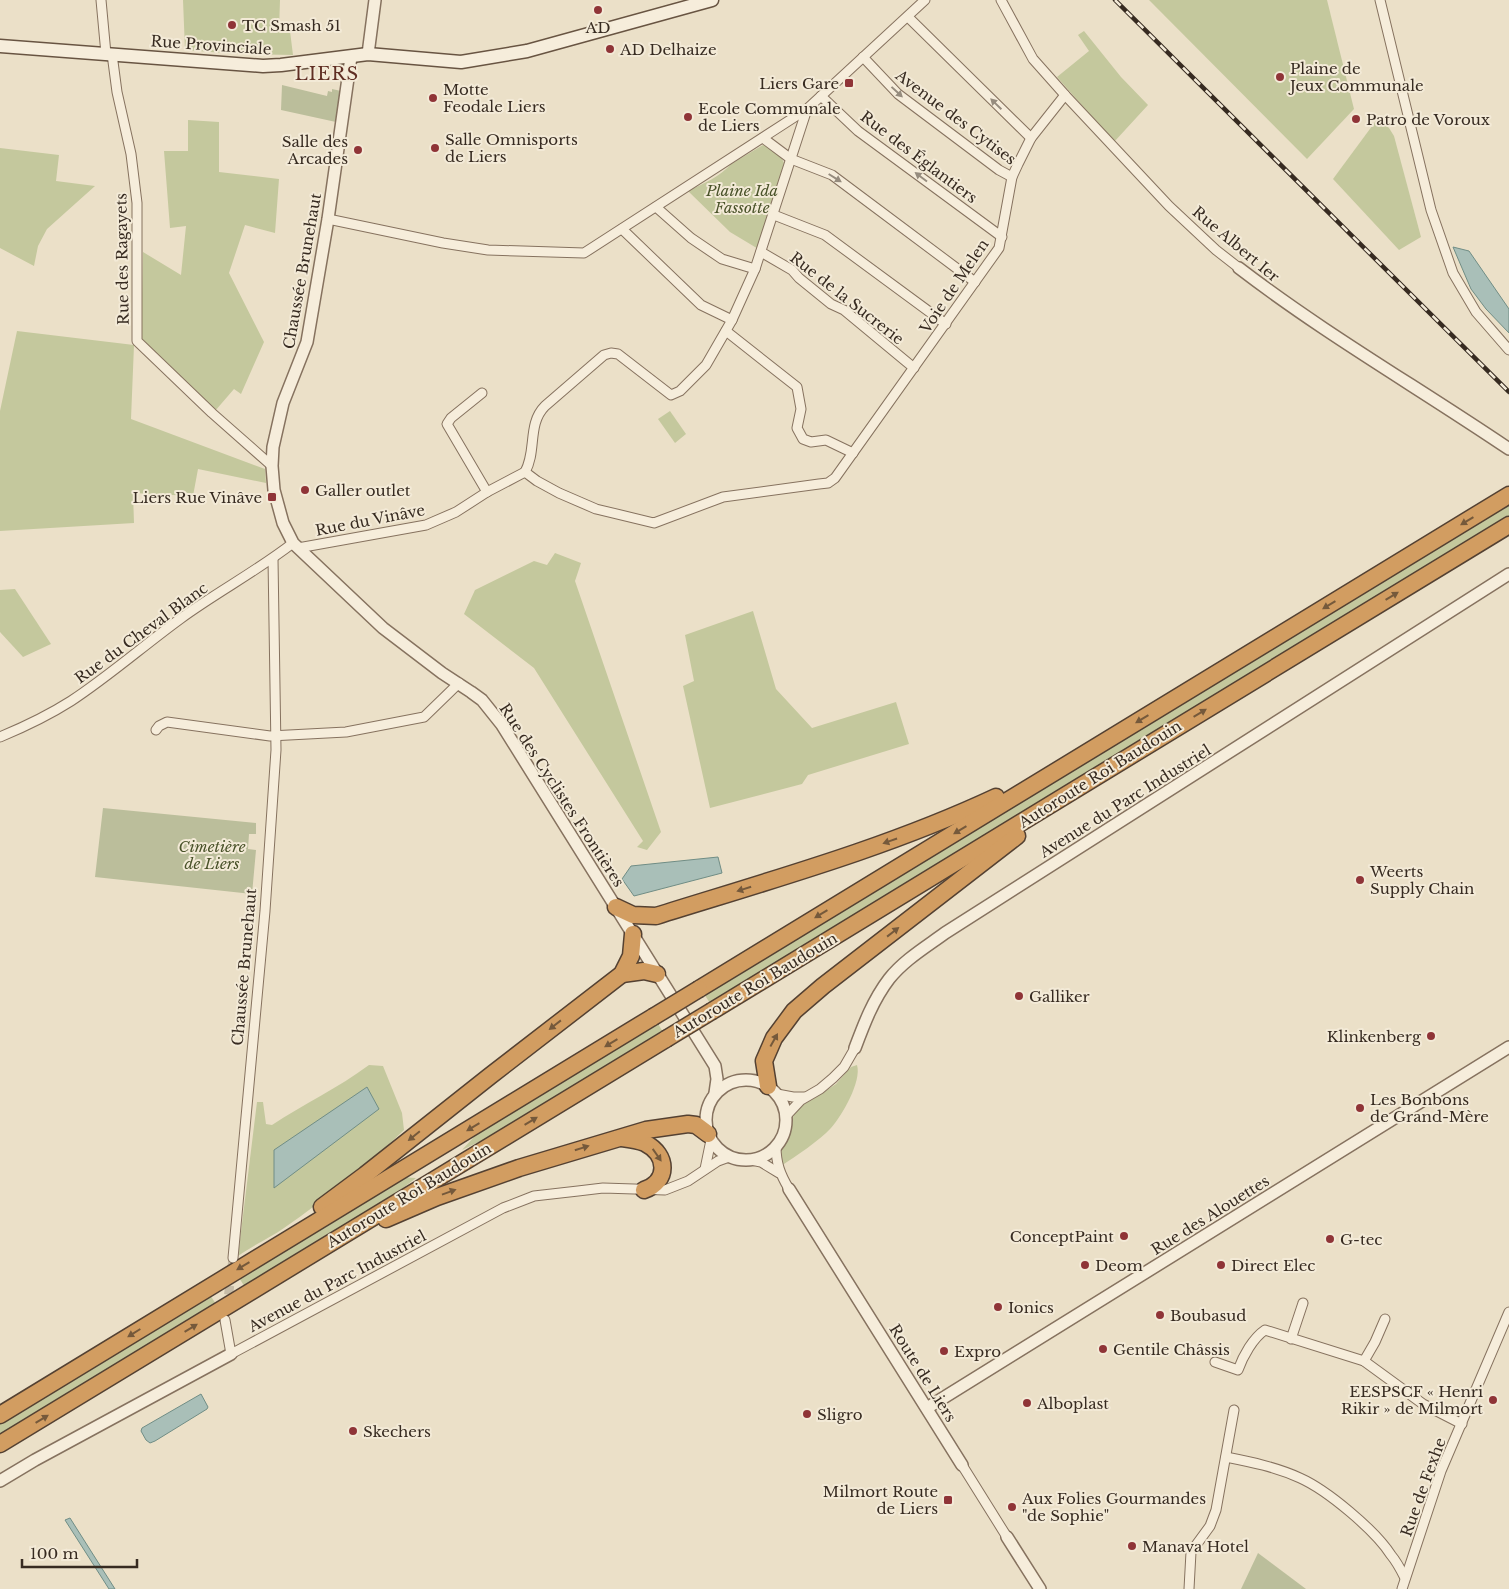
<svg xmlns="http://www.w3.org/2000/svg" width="1509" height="1589" font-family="'Libre Baskerville',serif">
  <rect width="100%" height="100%" fill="#ebe0c8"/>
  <g fill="#c4c89d">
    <path d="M183,0H280L279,31H290L293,55L237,54L185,50Z"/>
    <path d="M1149,0H1327L1354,109L1307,159Z"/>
    <path d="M1084,31L1121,77L1148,105L1114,142L1057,77L1089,51L1078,35Z"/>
    <path d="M1378,118L1389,128L1394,136L1421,237L1399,250L1333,179Z"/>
    <path d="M188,120L219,122V172L279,179L275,233L245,225L229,273L264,342L241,394L234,389L215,411L141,339L143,252L181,275L186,226L170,228L164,151H188Z"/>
    <path d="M763,145C772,146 781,155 784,163L760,250L730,232L688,191C703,184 721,176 731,164Z"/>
    <path d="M0,148L59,155L56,181L95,186L47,229L38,246L34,266L0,248Z"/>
    <path d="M17,331L134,345L131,419L265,469L266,483L198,469L193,496L133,493L134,523L0,531V411Z"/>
    <path d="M670,411L686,434L675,443L658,419Z"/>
    <path d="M1509,501V519L711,1005L703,992Z"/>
    <path d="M555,553L581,563L575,581L661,832L647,850L637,847L643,841L534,668L464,614L475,590L534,561L547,565Z"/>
    <path d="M15,589L51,644L23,657L0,632V590Z"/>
    <path d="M753,611L776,689L812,728L896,702L909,744L808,775L802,784L710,808L683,686L694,681L685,635Z"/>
    <path d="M656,1020L664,1034L514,1125L462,1150L484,1126Z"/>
    <path d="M369,1065L383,1066L402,1113L404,1130C367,1166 327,1198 284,1228C270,1238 253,1245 238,1256L257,1102H263L266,1124L272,1125C304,1104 338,1088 369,1065Z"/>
    <path d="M857,1065C862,1081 842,1116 831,1128C819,1141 796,1156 781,1166L779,1153L791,1131L794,1112L801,1103L809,1101L824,1092L836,1084L851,1067Z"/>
    <path d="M400,1177L416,1178L381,1205L246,1289L238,1276Z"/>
    <path d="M209,1293L217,1306L0,1438V1420Z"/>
  </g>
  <g fill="#bbbe9b">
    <path d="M282,85L327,96L328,91L332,92V89L341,91L336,122L281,110Z"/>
    <path d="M103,808L256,823V834H249L248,849L256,850L252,894L95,877Z"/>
    <path d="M1258,1553L1306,1589H1241Z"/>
  </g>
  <g fill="#a9bfb8" stroke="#708d85">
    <path d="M1453,247L1469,251L1509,309V333L1486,309L1471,289Z"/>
    <path d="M718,857L722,873L634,896L622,879L631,866Z"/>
    <path d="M367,1087L379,1109L274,1188V1150Z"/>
    <path d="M201,1394L208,1407L207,1409L155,1441L150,1443L146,1440L141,1431L142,1428Z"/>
    <path d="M70,1518L115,1589H109L65,1520Z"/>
  </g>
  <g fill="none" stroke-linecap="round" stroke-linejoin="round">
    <path stroke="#c7bca7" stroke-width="9" stroke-dasharray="9 4.5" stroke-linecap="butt" d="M227,1308L233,1258"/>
    <defs>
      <g id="minor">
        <path d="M101,0L106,54"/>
        <path d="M1001,0L1033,59L1065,95L1169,206L1216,250L1239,268"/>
        <path d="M1380,0L1431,210L1453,273L1476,312L1509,350"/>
        <path d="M908,17L1031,138"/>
        <path d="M112,54L117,92L131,154L137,203V341L212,413L272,466"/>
        <path d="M863,57L898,94L999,170L1012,177"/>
        <path d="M821,96L858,131L1002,237"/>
        <path d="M763,138L791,159L832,175L975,282"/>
        <path d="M656,207L691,238L722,259L755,269"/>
        <path d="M774,215L825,235L946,324"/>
        <path d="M328,219L443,243L488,250L584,253L807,109L925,0"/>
        <path d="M622,229L701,305L732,320"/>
        <path d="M761,252L792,270L799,278L831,304L844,310L914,368"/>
        <path d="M726,331L797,387L801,409L797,428L803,439L811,442L826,440L853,453"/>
        <path d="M482,393L451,418L447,424L487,492"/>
        <path d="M525,472C537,451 527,424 545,406L604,355L611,353L618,354L671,395L680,391L706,365L732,320L755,269L807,109"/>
        <path d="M298,548L426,525L456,512L487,492L525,472L537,481L559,493L596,509L654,523L723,497L819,484L828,483L835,478L999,248L1012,177L1018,164L1031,138L1065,95"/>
        <path d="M156,730L159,726L167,722L270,736L346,732L424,717L459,683"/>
        <path d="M0,737C24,727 49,715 71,701C109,676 143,646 180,619C217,592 257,571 293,543"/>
        <path d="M777,1094L793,1097H804"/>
        <path d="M786,1116L801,1100L820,1089L833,1078L844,1067L855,1048"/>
        <path d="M776,1146C776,1163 780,1174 789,1189"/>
        <path d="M751,1160L761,1162L779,1173"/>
        <path d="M705,1169L711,1140"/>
        <path d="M233,1258L265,911L276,750L273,559"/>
        <path d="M225,1320L231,1354L503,1208L534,1196L578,1191L603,1188L665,1190L688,1181L718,1161L729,1157"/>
        <path d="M1291,1339L1303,1303"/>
        <path d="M1364,1361L1375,1342L1385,1319"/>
        <path d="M1215,1362L1238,1370C1243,1356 1253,1338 1265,1330L1364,1361L1423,1404L1462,1424"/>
        <path d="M1226,1457C1251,1462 1276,1467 1300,1478C1327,1490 1375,1530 1391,1555C1397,1562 1401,1570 1405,1578"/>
        <path d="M962,1465L1007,1537"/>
        <path d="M1189,1589L1191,1552L1210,1526L1216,1510L1234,1410"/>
        <path d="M1402,1589L1441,1471L1509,1312"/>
      </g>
      <g id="tertiary">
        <path d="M368,54L375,0"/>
        <path d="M351,57L328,219L307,342L283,403L273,447L272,466L274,490L283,523L293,543L383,628L442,673L471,692L482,700L502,725L715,1066L717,1079L715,1093"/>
        <path d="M1239,268C1325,334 1419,388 1509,449"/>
        <path d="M855,1048C864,1024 873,1000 889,979C904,960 926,947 945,933L1509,574"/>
        <circle cx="746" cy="1120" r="40"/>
        <path d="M789,1189L962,1465"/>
        <path d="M927,1408L1509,1047"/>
        <path d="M0,1481L35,1460L231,1354"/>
        <path d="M1007,1537L1040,1589"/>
      </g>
      <path id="secondary" d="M0,46L263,66L281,65L368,54L461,62L527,51L712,0"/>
      <g id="motorway">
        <path d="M616,907L633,915L656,916C771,880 887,848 996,797"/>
        <path d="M622,974L644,971L657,974"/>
        <path d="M699,989L1509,495"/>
        <path d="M712,1011L1509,525"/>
        <path d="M768,1086L764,1061L774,1038L794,1011L823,986L1017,836"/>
        <path d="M622,1138C630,1139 638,1140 645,1143C668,1155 669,1181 644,1190"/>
        <path d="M322,1207L365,1175L490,1076L622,974L631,956L633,934"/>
        <path d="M386,1219L437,1197L519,1168L646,1130L688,1124L696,1125L708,1134"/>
        <path d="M0,1415L653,1017"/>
        <path d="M0,1444L666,1039"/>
      </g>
    </defs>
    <use href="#minor" stroke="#86725f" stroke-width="11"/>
    <use href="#tertiary" stroke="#86725f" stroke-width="14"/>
    <use href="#secondary" stroke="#685442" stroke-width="15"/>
    <use href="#motorway" stroke="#544132" stroke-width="19"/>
    <use href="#minor" stroke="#f6eddb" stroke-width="9"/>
    <use href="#tertiary" stroke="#f6eddb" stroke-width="11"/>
    <use href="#secondary" stroke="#f6eddb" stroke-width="12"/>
    <use href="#motorway" stroke="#d29d61" stroke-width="16"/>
    <defs>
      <path id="rail" d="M1115,0L1509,392"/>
    </defs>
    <use href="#rail" stroke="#372b21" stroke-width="4.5"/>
    <use href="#rail" stroke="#f3ead7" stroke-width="2.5" stroke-dasharray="8" stroke-linecap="butt"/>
    <defs>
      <g id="motorway-bridge">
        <path d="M653,1017L699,989"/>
        <path d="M666,1039L712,1011"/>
      </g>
    </defs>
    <use href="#motorway-bridge" stroke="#544132" stroke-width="19" stroke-linecap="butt"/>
    <use href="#motorway-bridge" stroke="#d29d61" stroke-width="16"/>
  </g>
  <defs><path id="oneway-solid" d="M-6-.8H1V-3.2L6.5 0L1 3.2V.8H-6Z" transform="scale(1.25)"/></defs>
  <g fill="#968c7e">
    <use href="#oneway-solid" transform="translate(897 92) rotate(43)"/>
    <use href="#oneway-solid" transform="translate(996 104) rotate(-136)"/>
    <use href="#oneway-solid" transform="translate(921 177) rotate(-143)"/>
    <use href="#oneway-solid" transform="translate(835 178) rotate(32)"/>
  </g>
  <g fill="#75593b">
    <use href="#oneway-solid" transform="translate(1467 521) rotate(149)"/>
    <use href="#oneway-solid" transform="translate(1392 596) rotate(-31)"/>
    <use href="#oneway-solid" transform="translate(1329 605) rotate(149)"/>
    <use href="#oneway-solid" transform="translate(1200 713) rotate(-31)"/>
    <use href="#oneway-solid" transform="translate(1142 719) rotate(149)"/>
    <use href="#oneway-solid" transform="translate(960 830) rotate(149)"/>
    <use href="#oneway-solid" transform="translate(890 841) rotate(161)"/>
    <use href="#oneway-solid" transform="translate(744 889) rotate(162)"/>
    <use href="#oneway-solid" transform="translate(821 914) rotate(149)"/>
    <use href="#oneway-solid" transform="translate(893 932) rotate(-38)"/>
    <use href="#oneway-solid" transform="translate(555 1025) rotate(142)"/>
    <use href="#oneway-solid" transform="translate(774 1040) rotate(-61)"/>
    <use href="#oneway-solid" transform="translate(611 1043) rotate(149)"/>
    <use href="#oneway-solid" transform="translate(531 1121) rotate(-31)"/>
    <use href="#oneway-solid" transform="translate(473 1127) rotate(149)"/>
    <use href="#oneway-solid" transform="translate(414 1136) rotate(141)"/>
    <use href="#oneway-solid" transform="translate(582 1148) rotate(-17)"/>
    <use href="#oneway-solid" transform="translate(657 1155) rotate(55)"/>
    <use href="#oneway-solid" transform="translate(449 1192) rotate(-20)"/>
    <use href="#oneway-solid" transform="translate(243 1266) rotate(149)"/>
    <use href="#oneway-solid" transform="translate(191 1328) rotate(-31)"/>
    <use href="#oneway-solid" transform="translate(134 1333) rotate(148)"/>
    <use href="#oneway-solid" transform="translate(42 1419) rotate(-31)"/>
  </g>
  <g fill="#8f3437" stroke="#f3ead7" stroke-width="2">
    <circle cx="598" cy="10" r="5"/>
    <circle cx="232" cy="25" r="5"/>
    <circle cx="610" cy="49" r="5"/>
    <circle cx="1280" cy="77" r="5"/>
    <rect x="844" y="78" width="10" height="10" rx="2.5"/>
    <circle cx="433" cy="98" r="5"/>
    <circle cx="688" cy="117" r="5"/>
    <circle cx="1356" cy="119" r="5"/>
    <circle cx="435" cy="148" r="5"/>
    <circle cx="358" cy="150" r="5"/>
    <circle cx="305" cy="490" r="5"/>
    <rect x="267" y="492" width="10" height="10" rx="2.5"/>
    <circle cx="1360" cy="880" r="5"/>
    <circle cx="1019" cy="996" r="5"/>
    <circle cx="1431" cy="1036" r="5"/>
    <circle cx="1360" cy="1108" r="5"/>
    <circle cx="1124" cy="1236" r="5"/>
    <circle cx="1330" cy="1239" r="5"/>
    <circle cx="1085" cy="1265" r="5"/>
    <circle cx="1221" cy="1265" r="5"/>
    <circle cx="998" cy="1307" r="5"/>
    <circle cx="1160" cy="1315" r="5"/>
    <circle cx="1103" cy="1349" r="5"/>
    <circle cx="944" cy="1351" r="5"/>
    <circle cx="1493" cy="1400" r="5"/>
    <circle cx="1027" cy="1403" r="5"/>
    <circle cx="807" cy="1414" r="5"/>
    <circle cx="353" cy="1431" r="5"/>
    <rect x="943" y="1495" width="10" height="10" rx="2.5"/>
    <circle cx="1012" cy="1507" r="5"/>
    <circle cx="1132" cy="1546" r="5"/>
  </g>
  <g text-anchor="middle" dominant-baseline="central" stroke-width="4" stroke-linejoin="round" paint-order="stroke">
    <g font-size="15" fill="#372b21" stroke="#f3ead7" text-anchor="start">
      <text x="242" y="25">TC Smash 51</text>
      <text x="598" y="27" text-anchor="middle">AD</text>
      <text x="620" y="49">AD Delhaize</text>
      <text x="1290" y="68">Plaine de<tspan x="1290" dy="17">Jeux Communale</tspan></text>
      <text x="839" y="83" text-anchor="end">Liers Gare</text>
      <text x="443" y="89">Motte<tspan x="443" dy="17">Feodale Liers</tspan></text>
      <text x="698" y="108">Ecole Communale<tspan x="698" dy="17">de Liers</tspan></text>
      <text x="1366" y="119">Patro de Voroux</text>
      <text x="445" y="139">Salle Omnisports<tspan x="445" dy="17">de Liers</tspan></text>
      <text x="348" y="141" text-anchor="end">Salle des<tspan x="348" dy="17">Arcades</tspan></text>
      <text x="315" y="490">Galler outlet</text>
      <text x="262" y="497" text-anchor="end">Liers Rue Vinâve</text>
      <text x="1370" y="871">Weerts<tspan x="1370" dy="17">Supply Chain</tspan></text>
      <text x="1029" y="996">Galliker</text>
      <text x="1421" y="1036" text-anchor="end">Klinkenberg</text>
      <text x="1370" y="1099">Les Bonbons<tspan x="1370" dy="17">de Grand-Mère</tspan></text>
      <text x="1114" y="1236" text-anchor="end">ConceptPaint</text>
      <text x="1340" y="1239">G-tec</text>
      <text x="1095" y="1265">Deom</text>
      <text x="1231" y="1265">Direct Elec</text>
      <text x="1008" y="1307">Ionics</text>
      <text x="1170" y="1315">Boubasud</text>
      <text x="1113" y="1349">Gentile Châssis</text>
      <text x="954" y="1351">Expro</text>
      <text x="1483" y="1391" text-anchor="end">EESPSCF « Henri<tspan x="1483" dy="17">Rikir » de Milmort</tspan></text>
      <text x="1037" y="1403">Alboplast</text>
      <text x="817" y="1414">Sligro</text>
      <text x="363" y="1431">Skechers</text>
      <text x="938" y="1491" text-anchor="end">Milmort Route<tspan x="938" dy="17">de Liers</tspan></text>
      <text x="1022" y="1498">Aux Folies Gourmandes<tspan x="1022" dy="17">"de Sophie"</tspan></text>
      <text x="1142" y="1546">Manava Hotel</text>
    </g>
    <g font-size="15" fill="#372b21" stroke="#f3ead7">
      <text transform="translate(211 45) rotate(4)">Rue Provinciale</text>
      <text transform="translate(956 117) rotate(37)">Avenue des Cytises</text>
      <text transform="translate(919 157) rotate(37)">Rue des Églantiers</text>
      <text transform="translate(1236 244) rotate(40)">Rue Albert Ier</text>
      <text transform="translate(122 259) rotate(-91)">Rue des Ragayets</text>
      <text transform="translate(302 271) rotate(-80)">Chaussée Brunehaut</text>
      <text transform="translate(954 286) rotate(-56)">Voie de Melen</text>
      <text transform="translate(847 298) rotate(38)">Rue de la Sucrerie</text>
      <text transform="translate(370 520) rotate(-11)">Rue du Vinâve</text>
      <text transform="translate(141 633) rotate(-36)">Rue du Cheval Blanc</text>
      <text transform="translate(1100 774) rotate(-32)">Autoroute Roi Baudouin</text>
      <text transform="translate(562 795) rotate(57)">Rue des Cyclistes Frontières</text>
      <text transform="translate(1125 801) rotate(-32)">Avenue du Parc Industriel</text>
      <text transform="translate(244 967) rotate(-85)">Chaussée Brunehaut</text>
      <text transform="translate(755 985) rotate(-31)">Autoroute Roi Baudouin</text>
      <text transform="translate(409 1195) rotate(-31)">Autoroute Roi Baudouin</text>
      <text transform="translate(1210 1215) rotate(-32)">Rue des Alouettes</text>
      <text transform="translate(337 1281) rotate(-28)">Avenue du Parc Industriel</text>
      <text transform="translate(923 1373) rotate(58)">Route de Liers</text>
      <text transform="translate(1423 1487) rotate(-70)">Rue de Fexhe</text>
    </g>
    <g font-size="15" font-style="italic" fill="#495229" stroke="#f3ead7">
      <text x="742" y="190">Plaine Ida<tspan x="742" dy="17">Fassotte</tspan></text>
      <text x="212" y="846">Cimetière<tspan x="212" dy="17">de Liers</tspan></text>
    </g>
    <g font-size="18" letter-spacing="1" fill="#602f24" stroke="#f3ead7">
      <text x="327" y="74">LIERS</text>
    </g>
  </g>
  <path d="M22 1559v8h115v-8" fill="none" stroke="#372b21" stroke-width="2.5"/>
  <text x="30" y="1559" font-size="15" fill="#372b21" stroke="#f3ead7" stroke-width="4" paint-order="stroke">100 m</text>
</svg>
